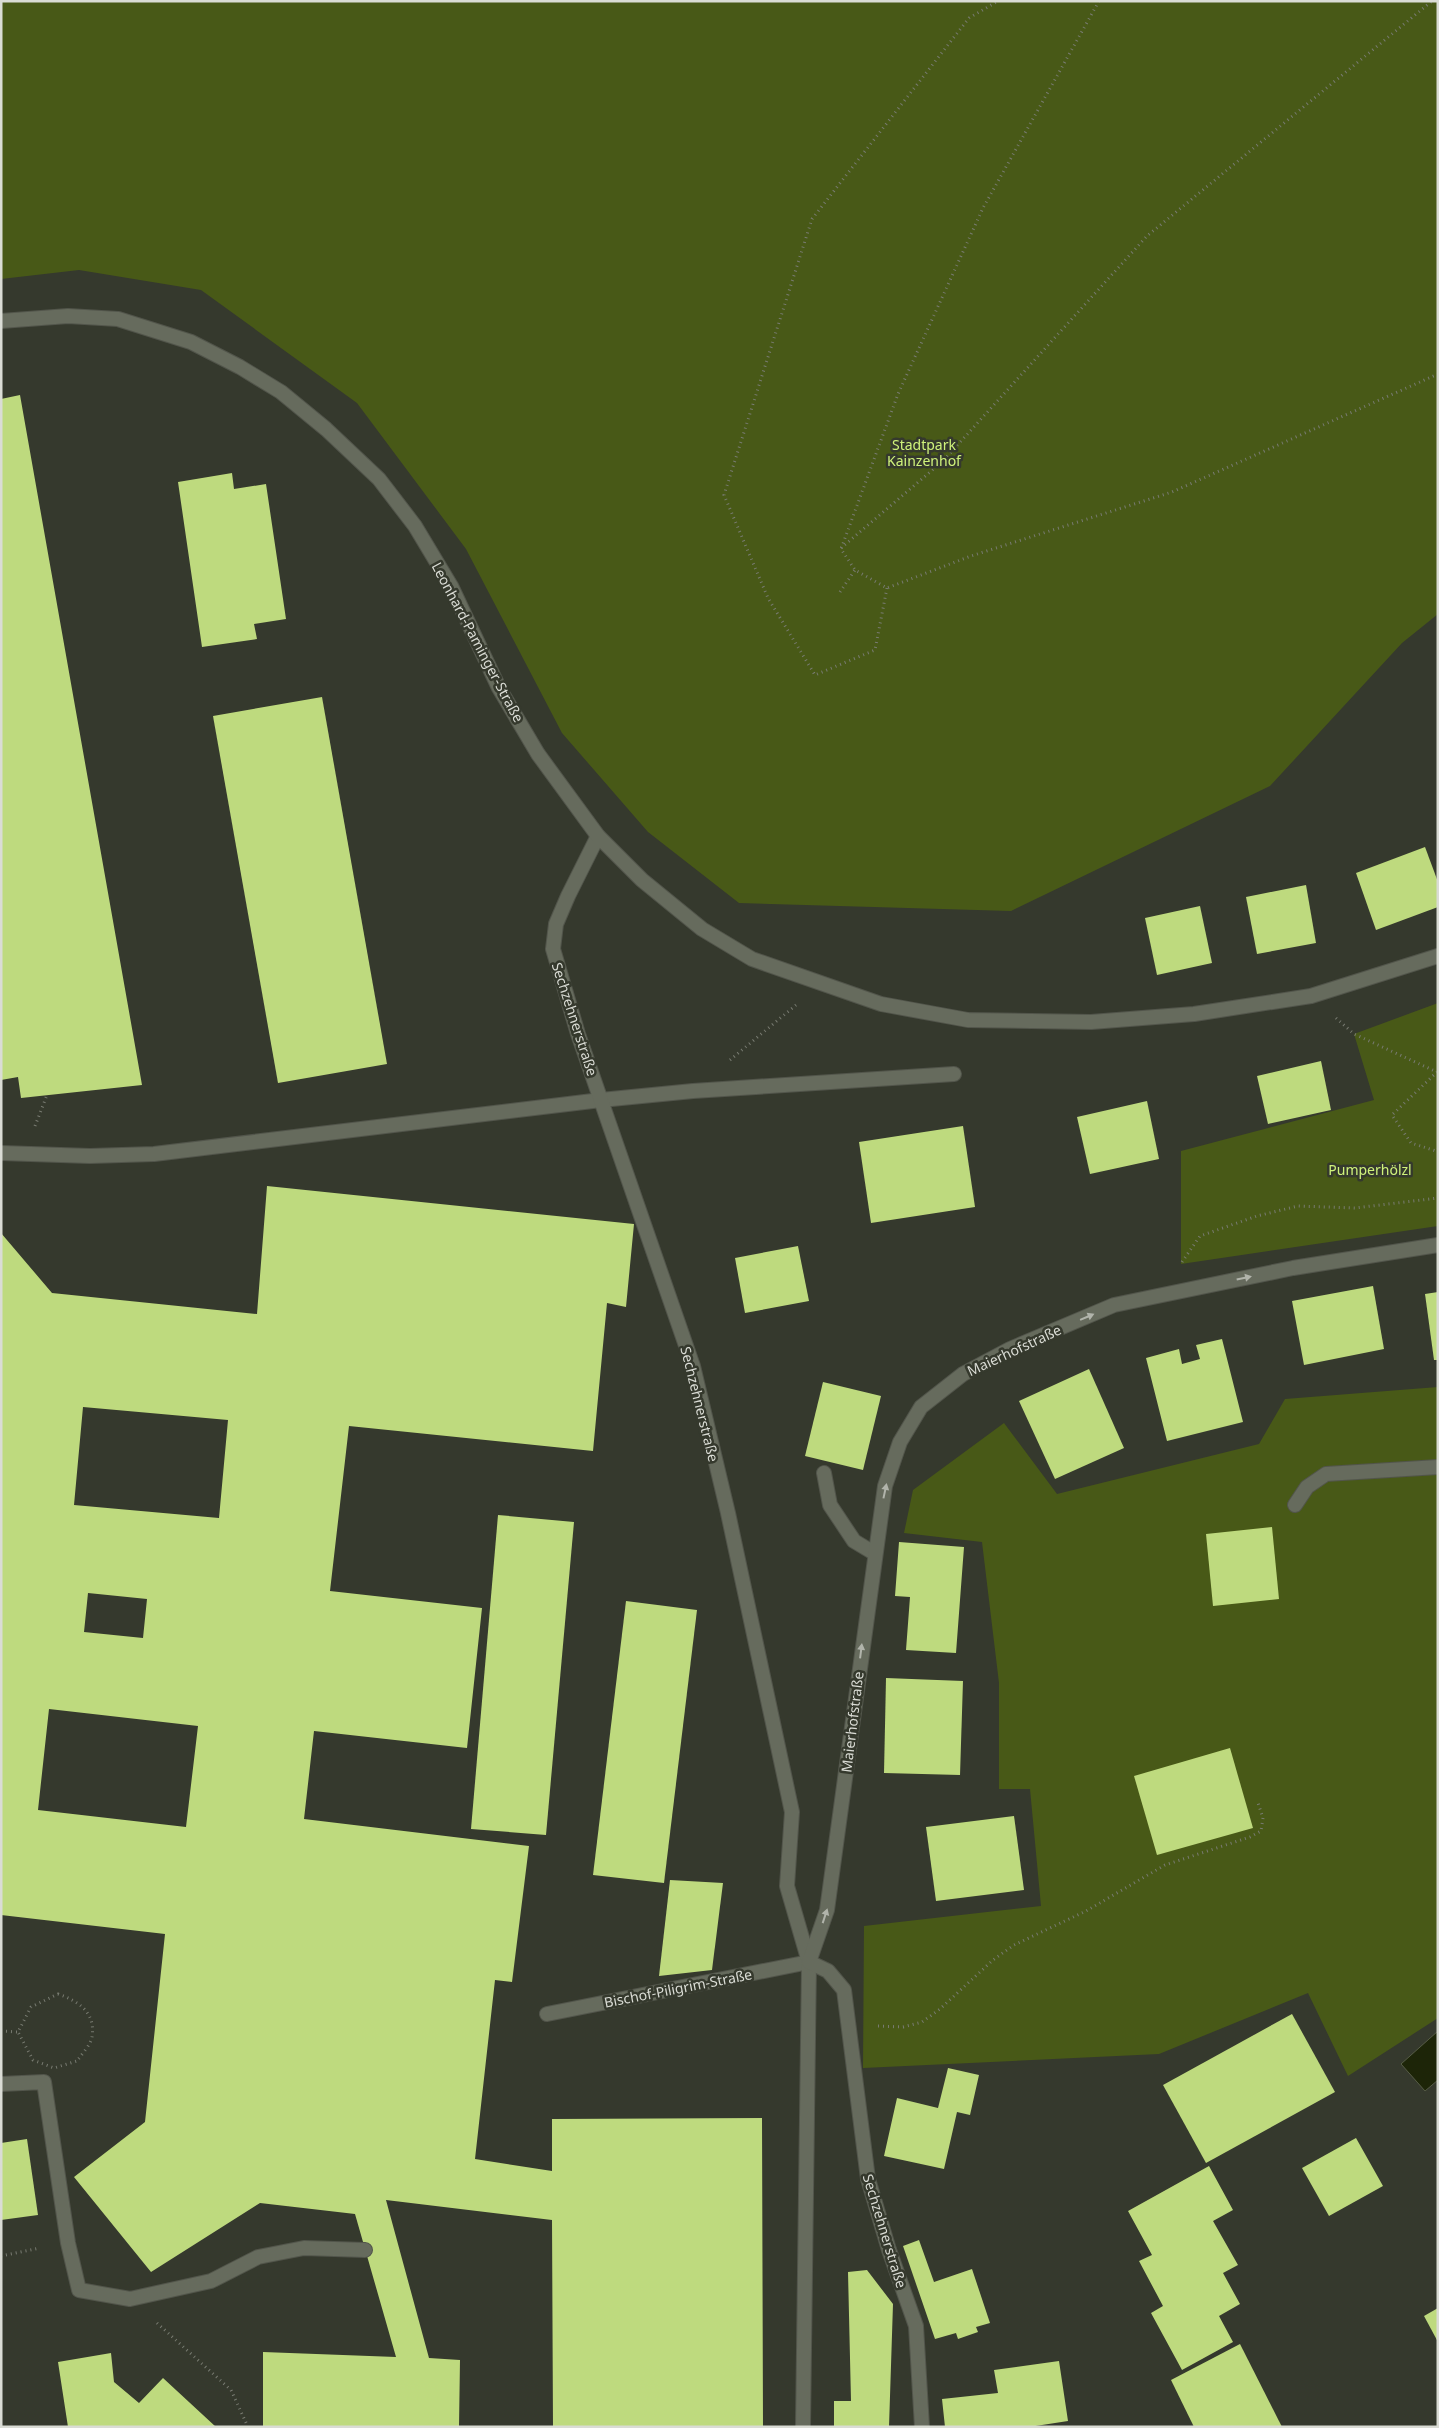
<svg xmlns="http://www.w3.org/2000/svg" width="1439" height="2428" font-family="'Noto Sans',sans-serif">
  <rect width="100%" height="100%" fill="#35392d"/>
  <g fill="#485917">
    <path d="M1,1H1438V614L1402,643L1270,786L1011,911L739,903L648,832L562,733L466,549L357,403L201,290L79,270L1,279Z"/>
    <path d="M1438,1003V1226L1181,1264V1151L1374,1100L1354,1034Z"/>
    <path d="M1438,1387V2018L1348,2076L1308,1993L1159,2054L863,2068L864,1926L1041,1906L1030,1789H999V1683L982,1542L904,1533L913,1490L1004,1423L1057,1494L1259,1444L1285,1399Z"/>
  </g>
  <path fill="#1d2508" stroke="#565c46" d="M1438,2031V2080L1425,2091L1401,2064Z"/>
  <g fill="#beda7e" fill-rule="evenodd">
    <path d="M20,395L142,1085L21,1098L18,1077L1,1080V399Z"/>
    <path d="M232,473L234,489L266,484L286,619L254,624L257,639L202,647L178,482Z"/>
    <path d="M322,697L387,1064L278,1083L213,716Z"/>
    <path d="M1425,847L1438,882V907L1376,930L1356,873Z"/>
    <path d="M1306,885L1316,943L1257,954L1246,897Z"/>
    <path d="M1200,906L1212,963L1157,975L1145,918Z"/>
    <path d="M1321,1061L1331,1110L1268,1124L1257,1076Z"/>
    <path d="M1147,1101L1159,1159L1090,1174L1077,1117Z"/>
    <path d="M963,1126L975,1207L871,1223L859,1142Z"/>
    <path d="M267,1186L634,1224L626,1307L607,1303L593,1451L349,1426L330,1591L482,1608L467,1748L314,1731L304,1819L529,1846L512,1982L495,1980L475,2159L552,2171V2119L762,2118L763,2427H553L552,2220L386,2200L429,2358L460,2360L459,2427H263V2352L396,2357L355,2214L260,2203L151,2272L74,2177L145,2122L165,1934L1,1915V1233L52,1293L257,1314ZM83,1407L228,1420L219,1518L74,1505ZM88,1593L147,1599L143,1638L84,1632ZM49,1709L198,1726L186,1827L38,1810Z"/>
    <path d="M798,1246L809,1301L745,1313L735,1258Z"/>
    <path d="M1373,1286L1384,1349L1304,1365L1292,1301Z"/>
    <path d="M1438,1292V1360H1434L1425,1294Z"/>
    <path d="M1222,1339L1243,1422L1167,1441L1146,1358L1179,1349L1182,1364L1200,1359L1196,1345Z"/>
    <path d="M1089,1369L1124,1448L1055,1479L1019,1401Z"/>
    <path d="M823,1382L881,1396L863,1470L805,1456Z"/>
    <path d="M498,1515L574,1522L546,1835L471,1829Z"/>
    <path d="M1272,1527L1279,1599L1213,1606L1206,1534Z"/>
    <path d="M899,1542L964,1547L956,1653L906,1650L910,1597L895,1596Z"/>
    <path d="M626,1601L697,1610L664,1883L593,1875Z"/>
    <path d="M886,1678L963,1681L960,1775L884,1773Z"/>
    <path d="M1230,1748L1253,1828L1157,1855L1134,1776Z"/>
    <path d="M1014,1816L1024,1890L936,1901L926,1827Z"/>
    <path d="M670,1880L723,1883L712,1970L659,1976Z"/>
    <path d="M1292,2014L1335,2092L1206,2163L1163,2085Z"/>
    <path d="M948,2068L979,2075L970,2115L957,2112L944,2169L884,2156L897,2098L938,2108Z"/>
    <path d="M1356,2138L1383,2186L1329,2216L1302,2168Z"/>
    <path d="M27,2139L38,2215L1,2220V2143Z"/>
    <path d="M1209,2166L1233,2210L1213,2221L1238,2265L1223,2273L1240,2304L1219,2316L1233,2342L1182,2370L1151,2313L1163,2306L1139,2261L1152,2255L1128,2211Z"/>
    <path d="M919,2240L934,2282L972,2269L990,2323L976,2327L978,2332L958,2339L956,2333L935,2339L903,2246Z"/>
    <path d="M867,2270L893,2304L889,2427H834V2401H851L848,2272Z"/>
    <path d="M1438,2308V2342L1424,2316Z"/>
    <path d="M1240,2344L1282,2427H1194L1171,2380Z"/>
    <path d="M111,2353L114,2382L139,2403L163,2378L216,2427H68L58,2362Z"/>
    <path d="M1059,2361L1068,2421L1029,2427H945L942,2399L998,2393L994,2370Z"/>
  </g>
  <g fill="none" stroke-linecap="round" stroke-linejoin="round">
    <defs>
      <g id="service">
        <path d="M1,1153L90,1156L154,1154L601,1100L693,1091L954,1074"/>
        <path d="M824,1473L830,1505L854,1541L874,1553"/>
        <path d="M1295,1505L1307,1487L1326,1474L1438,1467"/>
        <path d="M547,2014L809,1962"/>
        <path d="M1,2084L44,2082L68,2243L79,2290L130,2299L211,2281L258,2257L304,2248L365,2250"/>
      </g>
      <g id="minor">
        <path d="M598,836L568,896L556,924L553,949L578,1034L693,1366L728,1513L792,1812L787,1886L809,1962L803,2427"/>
        <path d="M922,2427L916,2326L889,2250L868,2179L844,1990L828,1971L809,1962L827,1910L885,1486L900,1442L921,1407L963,1374L1010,1349L1114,1305L1293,1268L1438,1245"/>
      </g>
      <path id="tertiary" d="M1,321L68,316L118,319L191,342L240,367L281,392L326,429L379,479L415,526L451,586L499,688L538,754L598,836L642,880L702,929L752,959L881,1004L968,1020L1091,1022L1194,1014L1311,996L1438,956"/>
    </defs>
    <use href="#service" stroke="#52554b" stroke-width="16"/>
    <use href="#minor" stroke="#52554b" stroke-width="16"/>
    <use href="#tertiary" stroke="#52554b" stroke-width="16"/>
    <g stroke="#787b71" stroke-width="3" stroke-dasharray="1 4" stroke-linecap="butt">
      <path d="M1099,1L983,208L898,394L841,549L855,570L887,588L971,556L1172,492L1438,374"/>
      <path d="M841,548L943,461L1147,236L1432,1"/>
      <path d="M887,588L875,650L815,675L768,598L724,495L812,219L969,18L998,1"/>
      <path d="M840,592L855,570"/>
      <path d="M1336,1018L1354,1034L1437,1072L1392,1115L1411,1143L1436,1151L1438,1149"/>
      <path d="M730,1060L796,1005"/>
      <path d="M35,1126L47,1095"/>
      <path d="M1182,1262L1200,1236L1257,1216L1298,1206L1355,1208L1438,1198"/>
      <path d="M58,1994C78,2001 96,2012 92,2037C91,2044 82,2054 77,2061L54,2068L33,2060L18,2032L31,2007Z"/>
      <path d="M878,2026L903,2027L922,2022L940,2009L993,1960L1014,1945L1086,1911L1165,1865L1250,1837L1261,1831L1263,1818L1258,1803"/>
      <path d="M1,2031L18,2032"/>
      <path d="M1,2256L40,2248"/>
      <path d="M157,2323L231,2390L248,2427"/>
    </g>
    <use href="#service" stroke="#666b5d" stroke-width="14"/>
    <use href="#minor" stroke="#666b5d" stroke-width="14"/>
    <use href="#tertiary" stroke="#666b5d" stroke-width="14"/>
  </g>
  <defs><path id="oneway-solid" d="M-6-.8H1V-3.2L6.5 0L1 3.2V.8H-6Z" transform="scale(1.25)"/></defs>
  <g fill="#b1b4ab">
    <use href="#oneway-solid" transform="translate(1244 1278) rotate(-12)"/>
    <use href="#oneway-solid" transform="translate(1087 1317) rotate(-23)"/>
    <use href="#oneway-solid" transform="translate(885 1491) rotate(-78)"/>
    <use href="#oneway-solid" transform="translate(861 1651) rotate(-83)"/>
    <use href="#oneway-solid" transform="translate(825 1916) rotate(-72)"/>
  </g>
  <g text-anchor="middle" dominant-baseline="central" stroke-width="5" stroke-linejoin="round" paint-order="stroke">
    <g font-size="14" fill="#cff27b" stroke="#35392d">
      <text x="924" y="444">Stadtpark<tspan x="924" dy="16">Kainzenhof</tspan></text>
      <text x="1370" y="1169">Pumperhölzl</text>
    </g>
    <g font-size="14" fill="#dadcd5" stroke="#35392d">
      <text transform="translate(478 642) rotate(62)">Leonhard-Paminger-Straße</text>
      <text transform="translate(575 1019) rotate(72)">Sechzehnerstraße</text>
      <text transform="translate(1014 1350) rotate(-25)">Maierhofstraße</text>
      <text transform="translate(700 1404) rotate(76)">Sechzehnerstraße</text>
      <text transform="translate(852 1722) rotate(-83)">Maierhofstraße</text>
      <text transform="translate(678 1988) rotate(-11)">Bischof-Piligrim-Straße</text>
      <text transform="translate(885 2231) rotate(73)">Sechzehnerstraße</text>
    </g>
  </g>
  <rect width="1439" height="2428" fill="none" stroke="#dadcd5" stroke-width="5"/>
</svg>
